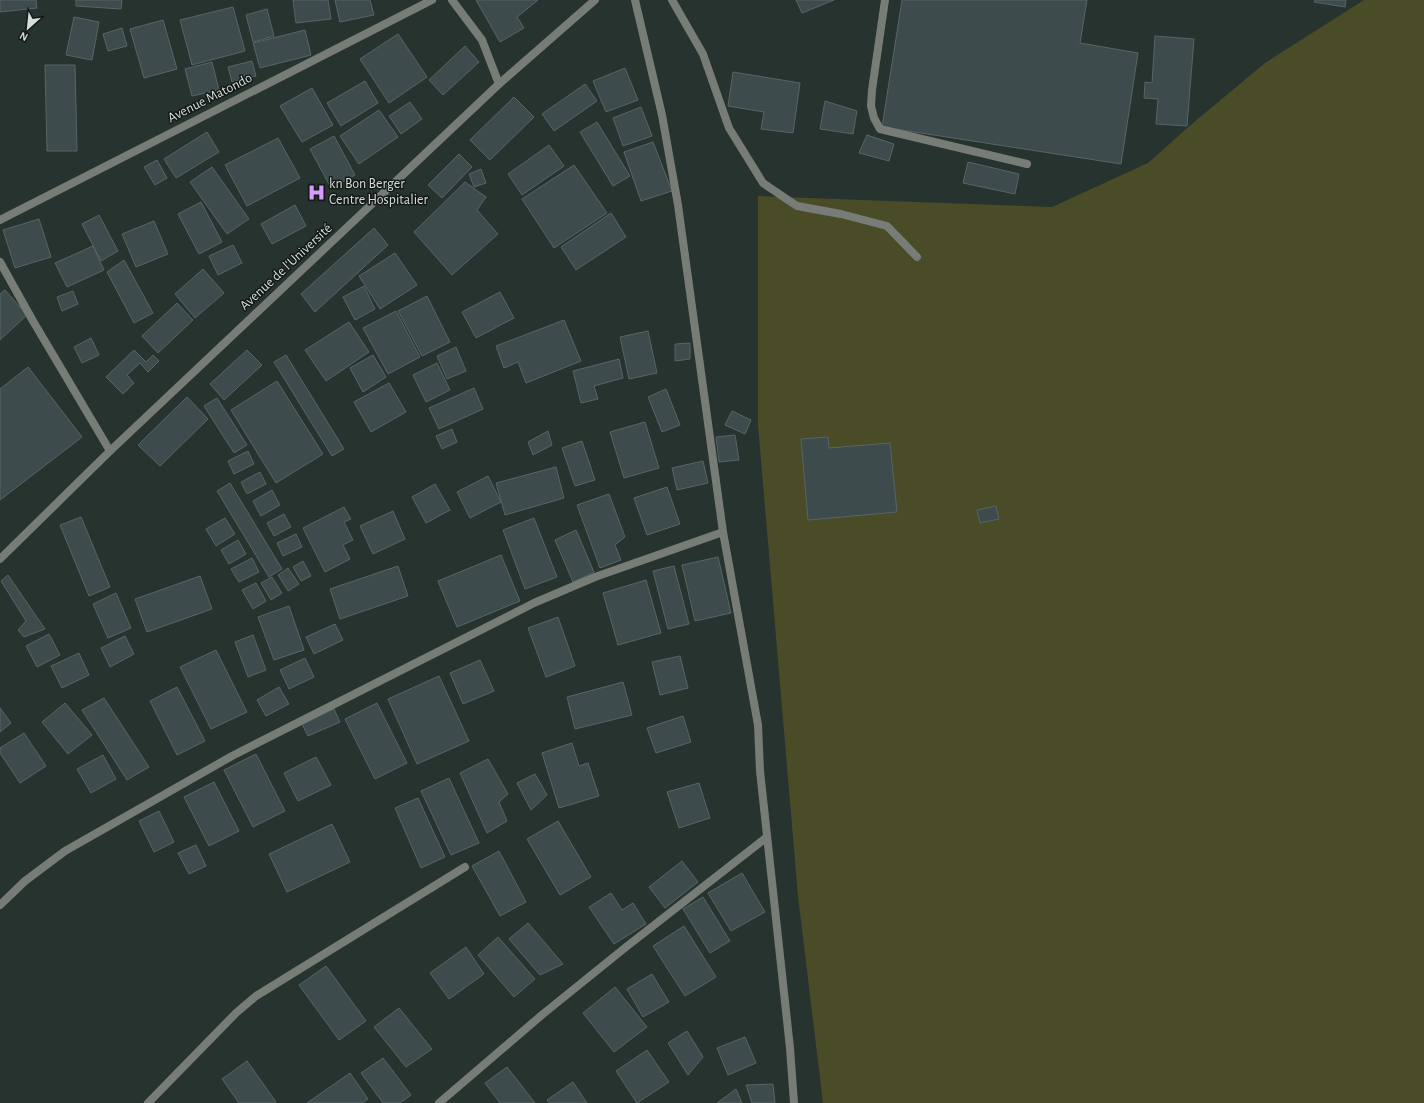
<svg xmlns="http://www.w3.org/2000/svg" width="1424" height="1103" font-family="'Alegreya Sans',sans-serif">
  <rect width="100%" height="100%" fill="#27332e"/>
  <path fill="#494c27" d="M1364,0H1424V1103H823L798,896L758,425V196L1052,207L1148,163L1193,123L1265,63Z"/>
  <g fill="#3d4b4c" stroke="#566566">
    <path d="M0,0H36L37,8L0,12Z"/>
    <path d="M76,0H122L121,9L76,6Z"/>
    <path d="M293,0H328L331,19L296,23Z"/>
    <path d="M335,0H370L374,15L340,22Z"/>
    <path d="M476,0H538L517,17L524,28L500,42Z"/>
    <path d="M796,0H834L802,13Z"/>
    <path d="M902,0H1087L1080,43L1138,53L1121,164L882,127Z"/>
    <path d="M1315,0H1346L1345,7L1314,2Z"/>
    <path d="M233,7L245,51L192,65L180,20Z"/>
    <path d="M267,9L274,36L253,42L246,15Z"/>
    <path d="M74,17L99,22L92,60L66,55Z"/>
    <path d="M163,20L177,69L144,78L130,29Z"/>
    <path d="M122,28L127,46L108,51L103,34Z"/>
    <path d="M305,30L311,55L260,68L253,43Z"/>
    <path d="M398,34L427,77L389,103L360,59Z"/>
    <path d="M1155,36L1194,39L1187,126L1156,124L1158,99L1144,98L1145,82L1152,83Z"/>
    <path d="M465,46L479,62L443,95L429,80Z"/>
    <path d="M252,61L256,76L232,82L228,67Z"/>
    <path d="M212,62L219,90L192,96L185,69Z"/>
    <path d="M45,65H75L77,151H47Z"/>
    <path d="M625,68L638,100L606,112L593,81Z"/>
    <path d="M733,72L800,83L793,133L761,129L764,112L728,106Z"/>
    <path d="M365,81L378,103L341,126L327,103Z"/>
    <path d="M585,84L597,101L554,131L542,114Z"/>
    <path d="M312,88L333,125L302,142L280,106Z"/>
    <path d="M514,97L534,117L490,160L470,140Z"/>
    <path d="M825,101L857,111L853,134L820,129Z"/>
    <path d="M410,102L422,119L401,134L389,116Z"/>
    <path d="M641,107L652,136L623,146L613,118Z"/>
    <path d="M379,110L398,137L359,164L340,136Z"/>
    <path d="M597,122L630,176L613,186L580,132Z"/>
    <path d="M207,132L219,152L176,178L164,159Z"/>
    <path d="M867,135L894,144L889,161L859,153Z"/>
    <path d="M334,136L355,175L331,188L310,149Z"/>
    <path d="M278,138L300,178L247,206L225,165Z"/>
    <path d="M653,142L672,191L641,201L624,152Z"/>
    <path d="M549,145L564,166L522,195L508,174Z"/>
    <path d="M459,154L472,167L442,198L428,185Z"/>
    <path d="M157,160L167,178L155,185L144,167Z"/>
    <path d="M968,162L1019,174L1015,194L963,183Z"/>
    <path d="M574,165L607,213L554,248L522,199Z"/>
    <path d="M212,167L249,219L227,234L190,182Z"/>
    <path d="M481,169L486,183L474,187L469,174Z"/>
    <path d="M465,182L486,197L477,210L498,234L452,275L414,232Z"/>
    <path d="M201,202L222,242L199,254L178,214Z"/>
    <path d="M295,205L306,226L272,244L261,224Z"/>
    <path d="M611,213L626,237L576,270L561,247Z"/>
    <path d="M99,215L118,251L101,261L82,224Z"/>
    <path d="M39,219L51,257L15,268L3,230Z"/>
    <path d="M154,221L168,254L136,267L122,234Z"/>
    <path d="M374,228L388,245L315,312L301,294Z"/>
    <path d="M233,245L242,263L218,275L209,256Z"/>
    <path d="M93,246L104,270L67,287L55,263Z"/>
    <path d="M395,253L417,285L380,309L359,276Z"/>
    <path d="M124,260L153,313L134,323L107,272Z"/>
    <path d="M203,269L224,293L195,318L175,294Z"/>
    <path d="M364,286L375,309L355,320L343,297Z"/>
    <path d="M5,290L27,315L0,340V294Z"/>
    <path d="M73,291L78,304L62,311L57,297Z"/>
    <path d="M500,292L514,318L476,338L462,312Z"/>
    <path d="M427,296L450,342L422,356L398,311Z"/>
    <path d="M177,303L193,320L158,353L142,336Z"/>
    <path d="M396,311L420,357L388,374L363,328Z"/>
    <path d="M564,320L581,361L526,383L518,362L504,368L496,346Z"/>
    <path d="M349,322L369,352L326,381L305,350Z"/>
    <path d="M648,331L657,373L629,379L620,337Z"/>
    <path d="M91,338L99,355L82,363L74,347Z"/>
    <path d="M690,343V359L675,361V344Z"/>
    <path d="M456,347L466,371L447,379L437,356Z"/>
    <path d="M134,350L146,362L153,355L159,361L148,372L140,363L127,375L134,383L123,394L106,377Z"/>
    <path d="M247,350L262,365L224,400L210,384Z"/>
    <path d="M286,355L344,449L332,456L274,362Z"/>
    <path d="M373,355L386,377L363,392L350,368Z"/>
    <path d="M619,359L623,378L594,386L598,399L581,403L573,371Z"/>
    <path d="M437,363L450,390L426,402L413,375Z"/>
    <path d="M28,367L82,437L0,500V389Z"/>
    <path d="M277,381L323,454L276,483L231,410Z"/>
    <path d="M389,383L406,412L371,432L354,402Z"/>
    <path d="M474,388L483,409L439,429L429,408Z"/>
    <path d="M666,389L680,425L662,432L648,397Z"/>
    <path d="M187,397L208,419L160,466L138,445Z"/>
    <path d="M217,398L247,445L234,453L204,406Z"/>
    <path d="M732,411L751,420L745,434L725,425Z"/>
    <path d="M645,422L659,468L624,478L610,432Z"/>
    <path d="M452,429L457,442L442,449L436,436Z"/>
    <path d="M548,431L552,445L533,455L528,442Z"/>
    <path d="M735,435L739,460L719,462L716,437Z"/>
    <path d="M828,437L829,448L890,443L897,512L808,520L801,439Z"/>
    <path d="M582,441L595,480L575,486L562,448Z"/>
    <path d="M248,451L254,464L234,474L228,461Z"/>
    <path d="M703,461L708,483L677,490L672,468Z"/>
    <path d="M556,467L564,498L505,515L496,483Z"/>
    <path d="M260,472L266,484L247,494L241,482Z"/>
    <path d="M488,476L501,502L470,518L457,492Z"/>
    <path d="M230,483L282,569L269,577L217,491Z"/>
    <path d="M435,484L450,510L426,523L412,497Z"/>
    <path d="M667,487L680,524L647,535L634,498Z"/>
    <path d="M272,490L280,505L261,516L253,501Z"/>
    <path d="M609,494L625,537L615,545L621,560L600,568L577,505Z"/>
    <path d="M996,506L999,519L980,523L977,510Z"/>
    <path d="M344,507L351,519L344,522L353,540L343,545L350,559L325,572L303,528Z"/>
    <path d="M393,511L405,539L373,554L360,526Z"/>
    <path d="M284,514L291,527L274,536L267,523Z"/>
    <path d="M81,517L110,587L89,596L60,525Z"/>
    <path d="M225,518L235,534L216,546L206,529Z"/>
    <path d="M534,518L557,577L525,589L503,530Z"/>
    <path d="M576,530L594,572L573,582L555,540Z"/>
    <path d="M296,534L302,547L283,556L277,543Z"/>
    <path d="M238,540L246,554L229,564L221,550Z"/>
    <path d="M501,555L520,601L457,627L438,581Z"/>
    <path d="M718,557L731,613L695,621L682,565Z"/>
    <path d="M252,558L259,572L239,582L231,569Z"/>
    <path d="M303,561L311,576L301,581L293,567Z"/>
    <path d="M398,566L408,596L340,619L330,589Z"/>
    <path d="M674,566L689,624L668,629L653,571Z"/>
    <path d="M288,568L299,584L288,591L278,575Z"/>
    <path d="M8,575L45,629L24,637L18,630L26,621L1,581Z"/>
    <path d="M200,576L212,609L147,632L135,599Z"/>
    <path d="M272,577L282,593L271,600L261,583Z"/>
    <path d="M646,580L661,633L618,645L603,593Z"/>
    <path d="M256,583L266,601L253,609L242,590Z"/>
    <path d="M116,593L131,628L108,638L93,604Z"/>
    <path d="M289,606L304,650L274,660L258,617Z"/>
    <path d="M558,617L575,666L546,677L528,628Z"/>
    <path d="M335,624L343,640L314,654L306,637Z"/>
    <path d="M49,634L60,655L37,667L26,646Z"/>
    <path d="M253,635L266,670L248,677L235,642Z"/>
    <path d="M125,636L134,654L110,667L101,648Z"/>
    <path d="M216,650L247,712L211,729L180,667Z"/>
    <path d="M79,653L89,675L62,688L51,666Z"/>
    <path d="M680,656L688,688L660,695L652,662Z"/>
    <path d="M305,658L314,677L289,689L280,670Z"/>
    <path d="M480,660L494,691L463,704L450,673Z"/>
    <path d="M439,676L469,741L417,764L388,699Z"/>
    <path d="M623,682L632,715L575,729L567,697Z"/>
    <path d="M177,687L205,741L177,755L150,701Z"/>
    <path d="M279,687L289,704L266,716L257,700Z"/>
    <path d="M104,698L149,767L127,780L82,710Z"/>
    <path d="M65,703L92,735L68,754L42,722Z"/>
    <path d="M377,703L407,763L375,779L345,719Z"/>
    <path d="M0,708L11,723L0,732Z"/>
    <path d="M334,709L340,722L308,736L301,722Z"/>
    <path d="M683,716L691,742L656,753L647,728Z"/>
    <path d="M24,733L46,766L20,783L0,753V748Z"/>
    <path d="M572,743L579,766L588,763L599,796L559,808L542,753Z"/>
    <path d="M256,754L285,811L253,827L224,770Z"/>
    <path d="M103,755L116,779L91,793L77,769Z"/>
    <path d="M316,757L331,785L298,801L284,773Z"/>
    <path d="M488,759L508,794L499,802L507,821L487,833L460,773Z"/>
    <path d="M535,774L547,795L531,810L517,783Z"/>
    <path d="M449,778L479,843L451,855L421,791Z"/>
    <path d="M214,782L239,831L209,846L184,797Z"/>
    <path d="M699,783L710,818L679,828L667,792Z"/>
    <path d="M418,798L445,857L421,868L395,808Z"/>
    <path d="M159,811L174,842L154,852L139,821Z"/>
    <path d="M558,821L591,877L560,895L527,839Z"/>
    <path d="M332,824L350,862L287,892L269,854Z"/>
    <path d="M196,845L206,866L189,874L178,853Z"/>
    <path d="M499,851L526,902L500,916L472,866Z"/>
    <path d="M682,861L698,882L665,908L649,887Z"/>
    <path d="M742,873L765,912L731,931L708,893Z"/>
    <path d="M611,893L622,910L633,903L646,924L614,944L589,907Z"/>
    <path d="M703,897L730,941L710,953L683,909Z"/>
    <path d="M528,923L563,964L540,975L509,939Z"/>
    <path d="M684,926L716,977L685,996L653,946Z"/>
    <path d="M498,937L535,979L514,997L478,955Z"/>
    <path d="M466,947L484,974L449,999L430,973Z"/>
    <path d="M326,966L366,1021L339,1040L299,985Z"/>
    <path d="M652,974L669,1002L643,1017L627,989Z"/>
    <path d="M615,987L647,1027L614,1052L583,1013Z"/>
    <path d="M399,1008L432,1049L406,1067L374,1027Z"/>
    <path d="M687,1031L703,1057L688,1075L668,1043Z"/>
    <path d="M745,1037L756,1063L728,1075L717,1048Z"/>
    <path d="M647,1050L669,1082L637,1103L616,1071Z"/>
    <path d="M383,1058L411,1095L400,1103H383L361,1073Z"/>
    <path d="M247,1061L276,1102L274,1103H239L222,1079Z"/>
    <path d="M507,1067L535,1103H500L485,1083Z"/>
    <path d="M350,1073L368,1099L362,1103H307Z"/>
    <path d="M573,1082L587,1103H549L547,1100Z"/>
    <path d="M773,1084L775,1103H752L746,1085Z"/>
    <path d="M736,1089L742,1103H717Z"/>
  </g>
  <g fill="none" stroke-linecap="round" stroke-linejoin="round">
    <g stroke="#787c77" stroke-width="8">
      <path d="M635,0L662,115L678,205L723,532L758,725L760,771L790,1048L794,1103"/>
      <path d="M672,0L703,54L729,128L763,183L797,206L841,214L887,226L917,257"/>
      <path d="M885,0L872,90L871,106L874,118L880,129L1027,164"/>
      <path d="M0,262L33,321L110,451"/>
      <path d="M0,905L25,881L65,851L232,756L534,603L595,577L723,532"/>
      <path d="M148,1103L236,1013L256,996L465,867"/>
      <path d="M439,1103L543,1014L626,947L767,837"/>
    </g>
    <g stroke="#787c77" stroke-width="8">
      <path d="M452,0L482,40L499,84"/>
      <path d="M0,220L432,0"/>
    </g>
    <path stroke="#787c77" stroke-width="8" d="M0,559L110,451L499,84L595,0"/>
  </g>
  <defs>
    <symbol id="hospital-bare" viewBox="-9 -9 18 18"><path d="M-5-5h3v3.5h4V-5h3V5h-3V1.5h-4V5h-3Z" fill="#d59cfb" stroke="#141917" stroke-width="2.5" paint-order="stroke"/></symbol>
  </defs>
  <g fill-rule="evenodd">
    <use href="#hospital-bare" x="304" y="180" width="25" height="25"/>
  </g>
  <g text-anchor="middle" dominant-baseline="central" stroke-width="3" stroke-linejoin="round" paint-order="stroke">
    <g font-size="14" fill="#d6dedb" stroke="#141917">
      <text transform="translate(210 98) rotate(-27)">Avenue Matondo</text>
      <text transform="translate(286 267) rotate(-43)">Avenue de l'Université</text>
    </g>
    <g font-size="14" fill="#d6dedb" stroke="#141917" text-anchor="start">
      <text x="329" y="184">kn Bon Berger<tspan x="329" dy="16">Centre Hospitalier</tspan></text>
    </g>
  </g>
  <g transform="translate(28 28) rotate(207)" stroke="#141917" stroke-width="3" paint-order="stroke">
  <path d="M0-3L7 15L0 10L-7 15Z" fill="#d6dedb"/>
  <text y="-6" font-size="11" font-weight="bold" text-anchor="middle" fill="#d6dedb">N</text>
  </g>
</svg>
